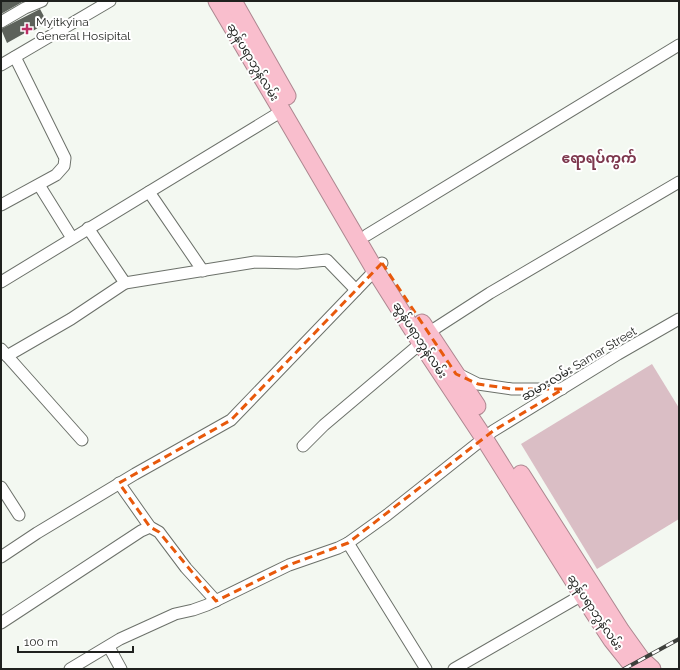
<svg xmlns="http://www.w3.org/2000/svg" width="680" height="670" font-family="Raleway,'Noto Sans Myanmar',sans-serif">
  <rect width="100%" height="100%" fill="#f3f8f1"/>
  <path fill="#dabec5" d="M652,364L679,408V519L597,569L521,444Z"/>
  <g fill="#5d625b">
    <path d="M1,1H24L1,14Z"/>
    <path d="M40,9L47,22L33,31L32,29L7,43L1,29Z"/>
  </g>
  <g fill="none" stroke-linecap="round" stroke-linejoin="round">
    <defs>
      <g id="minor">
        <path d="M1,22L25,8L42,1"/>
        <path d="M1,65L110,1"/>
        <path d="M39,185L72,238"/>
        <path d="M149,192L203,271"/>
        <path d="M1,205L56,175L64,166L65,158L15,57"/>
        <path d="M88,228L125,283L255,262L297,263L327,260L356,290"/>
        <path d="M367,235L679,45"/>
        <path d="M1,282L282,111"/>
        <path d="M1,349L82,440"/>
        <path d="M7,356L71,319L125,283"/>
        <path d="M458,374L478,384L512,389H562"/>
        <path d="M303,446L324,425L421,343L428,333L490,293L679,182"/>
        <path d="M119,483L150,527L159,532L186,568L216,601"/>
        <path d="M1,487L19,515"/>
        <path d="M348,543L426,669"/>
        <path d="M1,557L37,533L135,474L231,420L382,263"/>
        <path d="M1,623L141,531L150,527"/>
        <path d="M109,647L121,669"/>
        <path d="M70,669L120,639L175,614L193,610L207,605L289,565L338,548L348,543L387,515L493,431L618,354L679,319"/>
        <path d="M454,669L582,595"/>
      </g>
      <g id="highway">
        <path d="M217,1L282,111L375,270L421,343L484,438L585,599L612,640L632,665L637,669"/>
        <path d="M233,1L287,96"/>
        <path d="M422,323L477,406"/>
        <path d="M521,474L621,631L641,659L652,669"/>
      </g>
    </defs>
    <use href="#minor" stroke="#6c716a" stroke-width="13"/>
    <use href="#highway" stroke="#ad8790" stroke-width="19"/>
    <use href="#minor" stroke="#fff" stroke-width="11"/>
    <use href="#highway" stroke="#f9becd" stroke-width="17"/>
    <defs>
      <path id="rail" d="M624,669L679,639"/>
    </defs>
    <use href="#rail" stroke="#3e403c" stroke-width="4"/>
    <use href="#rail" stroke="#fff" stroke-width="2.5" stroke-dasharray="8" stroke-linecap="butt"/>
  </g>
  <path fill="none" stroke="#e8590c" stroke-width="3" stroke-dasharray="8 5" stroke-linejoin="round" d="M382,263L456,374L478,384L512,389H563L493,431L348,543L289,565L216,601L159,532L150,527L119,483L231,420Z"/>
  <path fill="#bb2f65" stroke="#fff" stroke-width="1.5" d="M25 23h4v4h4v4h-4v4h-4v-4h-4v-4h4z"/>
  <g text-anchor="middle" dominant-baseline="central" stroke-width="4" stroke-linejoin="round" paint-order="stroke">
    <g font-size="12" fill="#1f211e" stroke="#fff" text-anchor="start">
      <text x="36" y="22">Myitkyina<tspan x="36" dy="14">General Hosipital</tspan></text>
    </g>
    <g font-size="12" fill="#1f211e" stroke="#fff">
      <text transform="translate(253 62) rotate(59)">ဆွန်ပရာဘွန်လမ်း</text>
      <text transform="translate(420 340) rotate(57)">ဆွန်ပရာဘွန်လမ်း</text>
      <text transform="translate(579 364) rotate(-31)">ဆမားလမ်း Samar Street</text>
      <text transform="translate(595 612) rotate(56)">ဆွန်ပရာဘွန်လမ်း</text>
    </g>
    <g font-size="14" font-weight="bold" fill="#7d374d" stroke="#fff">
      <text x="599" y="158">ဧရာရပ်ကွက်</text>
    </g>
  </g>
  <rect width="680" height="670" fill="none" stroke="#1f211e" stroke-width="4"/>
  <path d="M18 646v6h115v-6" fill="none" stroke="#1f211e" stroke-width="2"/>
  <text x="24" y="646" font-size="12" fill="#1f211e" stroke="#ffffff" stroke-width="3" paint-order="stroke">100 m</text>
</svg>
